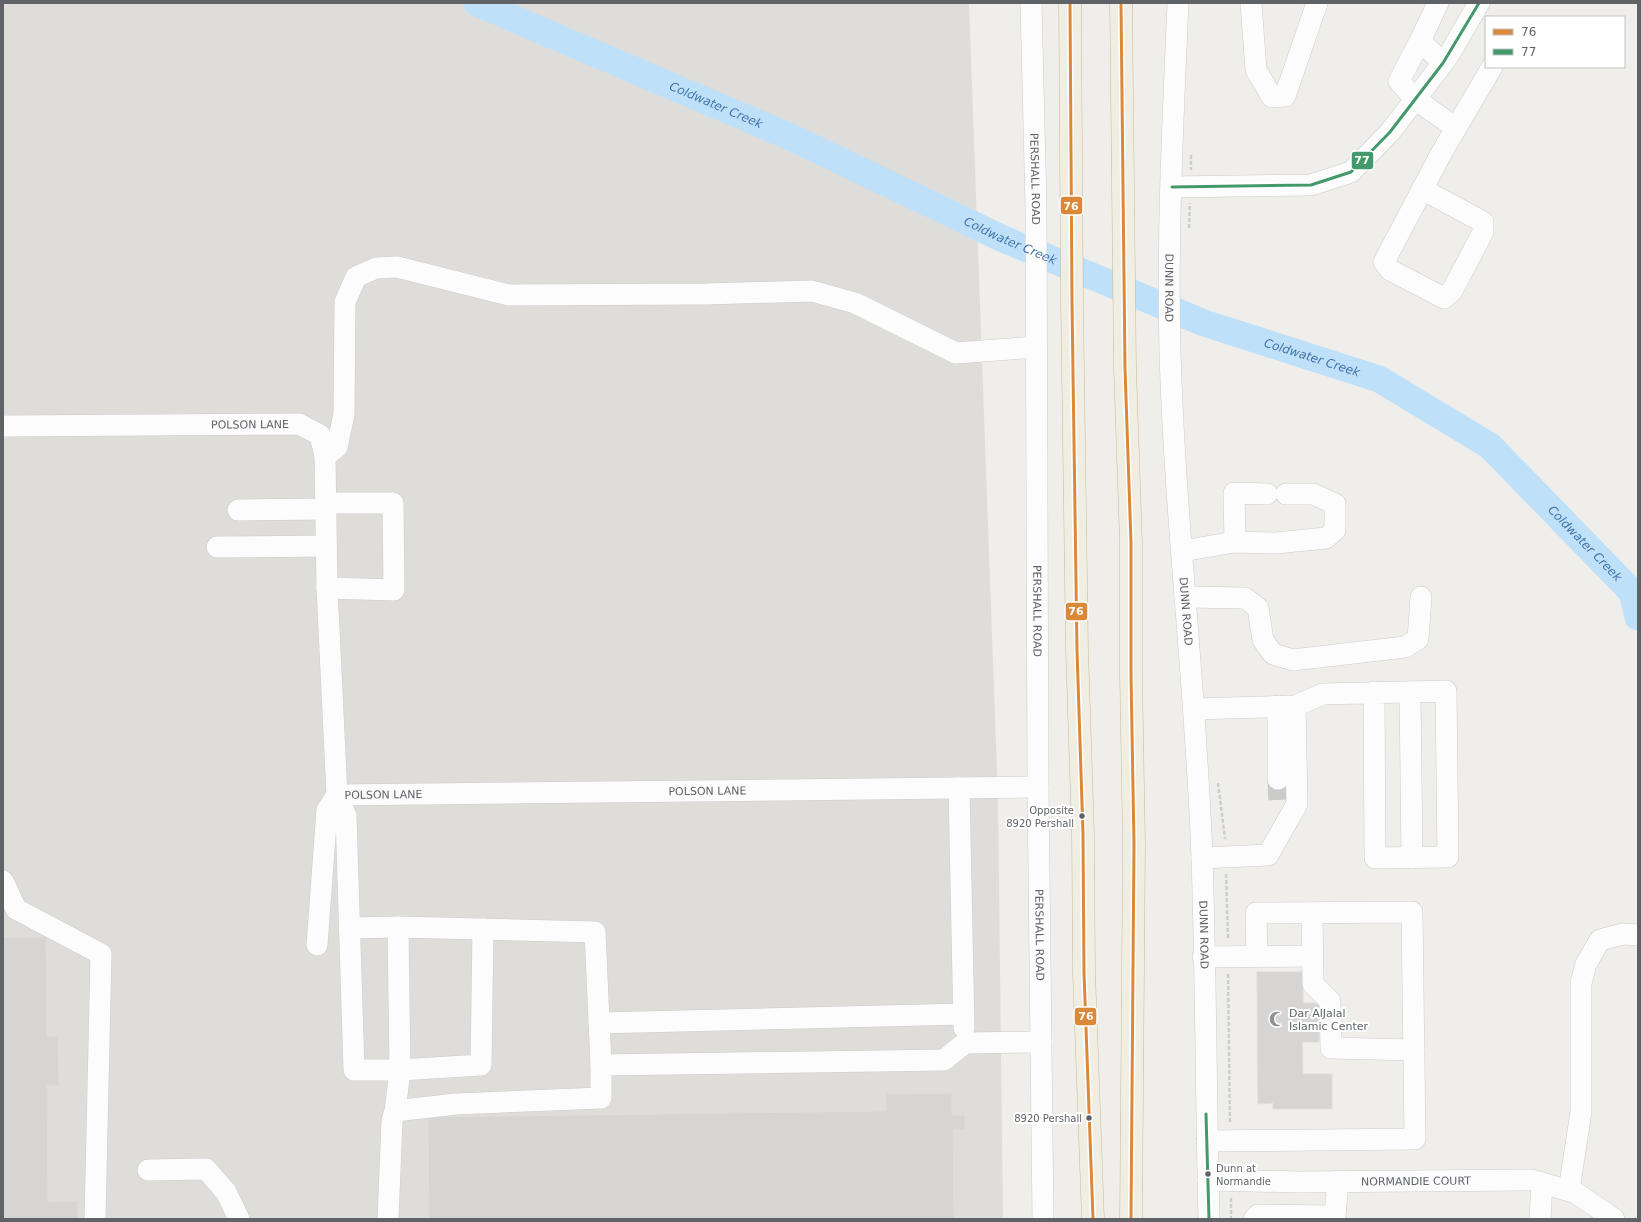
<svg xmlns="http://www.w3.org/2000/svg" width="1641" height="1222" font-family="'DejaVu Sans',sans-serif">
  <rect width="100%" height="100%" fill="#efeeea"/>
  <path fill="#dfddda" d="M3,3H969L998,800L1003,1219H3Z"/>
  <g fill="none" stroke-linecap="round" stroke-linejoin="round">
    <path stroke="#bfe0f9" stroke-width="4.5" d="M1632,592L1638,584"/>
    <path stroke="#bfe0f9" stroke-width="27" id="s1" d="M477,3L793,138L1001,238L1204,323L1379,379L1490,446L1632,592L1638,617"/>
  </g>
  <g fill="#d6d5d3" stroke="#deddd9">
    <path d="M3,937H46L47,1036H58L59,1086H47L48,1202L78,1201V1219H3Z"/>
    <path d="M1257,972H1303V1003H1319V1042H1302L1303,1074H1332V1109H1273V1103L1258,1104Z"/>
    <path d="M952,1093V1115H965V1130H953L954,1219H429L428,1117L886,1111V1094Z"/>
  </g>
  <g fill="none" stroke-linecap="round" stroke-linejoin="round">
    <path stroke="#cbcbca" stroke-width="21" stroke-dasharray="21 10" stroke-linecap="butt" d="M1278,779L1279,805"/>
    <defs>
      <g id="minor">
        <path id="s2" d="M1031,3L1036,207L1038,787L1043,1219"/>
        <path id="s3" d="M1178,3C1173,119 1167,235 1170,352C1175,521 1196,689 1202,858C1206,978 1206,1099 1209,1219"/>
        <path d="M1251,3L1256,70L1272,97L1285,96L1317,3"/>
        <path d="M1438,3L1420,41L1443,63"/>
        <path d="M1420,41L1399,81L1415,99L1456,128"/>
        <path d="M1172,187L1311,185L1351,172L1390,132L1443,63L1450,53L1479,3"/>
        <path d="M1422,189L1483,222V232L1452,291L1444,298L1390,270L1384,262L1442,152L1492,67"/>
        <path id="s4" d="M3,426L299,424L320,435L325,456L327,588L337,795L1038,787"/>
        <path d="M325,456L337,447L344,414L345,302L356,277L376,268L397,267L509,295L706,294L812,291L855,303L956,353L1036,347"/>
        <path d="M326,503H393L394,590L327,588"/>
        <path d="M238,510L326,509"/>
        <path d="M1235,542L1234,493L1267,494"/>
        <path d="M217,547L326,546"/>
        <path d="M1182,551L1235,542L1276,543L1326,538L1335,530V504L1313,494H1286"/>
        <path d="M1185,597L1245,598L1258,608L1263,640L1273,654L1293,660L1405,647L1418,639L1421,597"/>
        <path d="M1410,692L1412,858"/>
        <path d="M1278,706V779"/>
        <path d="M1194,709L1295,706L1323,694L1446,691L1448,857L1375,858L1374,692"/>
        <path d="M959,788L964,1028"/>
        <path d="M337,795L346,816L354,1070H400L481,1065L483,929"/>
        <path d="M1202,858L1268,855L1297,804L1295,706"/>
        <path d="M3,881L16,909L101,954L95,1219"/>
        <path d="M1312,913L1313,984L1330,1001L1331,1048L1414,1050"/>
        <path d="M349,928L398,927"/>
        <path d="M317,945L327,810L337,795"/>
        <path d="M1203,957L1312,956"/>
        <path d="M599,1023L963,1014"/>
        <path d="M395,1111L400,1070L398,927L595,932L601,1065"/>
        <path d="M1207,1141L1415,1139L1412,912L1256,913L1257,956"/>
        <path d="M148,1170L206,1169L226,1192L239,1219"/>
        <path id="s5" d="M1208,1180L1299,1182L1532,1180L1576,1193L1614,1219"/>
        <path d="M1569,1190L1581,1112V983L1586,964L1600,940L1623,934L1638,935"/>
        <path d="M388,1219L392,1121L395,1111L456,1104L601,1098V1065L944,1060L965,1043L1041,1042"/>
        <path d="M1254,1219L1258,1215L1335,1216L1338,1181"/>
        <path d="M1540,1219L1542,1183"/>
      </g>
      <g id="highway">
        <path d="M1070,3L1072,302L1077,650L1083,834L1084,973L1093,1219"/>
        <path d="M1121,3L1125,368L1131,543V675L1134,844L1131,1219"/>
      </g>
    </defs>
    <use href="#minor" stroke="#cbcccc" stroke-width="22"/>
    <use href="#highway" stroke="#c8b996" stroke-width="23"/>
    <g stroke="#cacfcc" stroke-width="2.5" stroke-dasharray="4 2" stroke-linecap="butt">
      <path d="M1191,155V170"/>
      <path d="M1189,228L1190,203"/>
      <path d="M1218,783L1225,839"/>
      <path d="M1226,874L1228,939"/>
      <path d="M1228,974L1230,1123"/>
      <path d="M1231,1198V1219"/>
    </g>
    <use href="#minor" stroke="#fdfcfc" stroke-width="21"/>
    <use href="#highway" stroke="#f0ede3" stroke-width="22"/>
    <defs>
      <g id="bus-1">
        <path d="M1070,3L1072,302L1077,650L1083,834L1084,973L1093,1219"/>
        <path d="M1121,3L1125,368L1131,543V675L1134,844L1131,1219"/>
      </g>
      <g id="bus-2">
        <path d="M1172,187L1311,185L1351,172L1390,132L1443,63L1479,3"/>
        <path d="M1206,1114L1209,1219"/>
      </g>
    </defs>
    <use href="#bus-1" stroke="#fff" stroke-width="6"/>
    <use href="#bus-2" stroke="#fff" stroke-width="6"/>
    <use href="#bus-1" stroke="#db8839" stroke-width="3"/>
    <use href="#bus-2" stroke="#44996b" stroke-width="3"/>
  </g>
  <defs>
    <symbol id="mosque-bare" viewBox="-9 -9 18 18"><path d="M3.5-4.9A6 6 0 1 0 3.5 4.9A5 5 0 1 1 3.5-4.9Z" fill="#919496" stroke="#fff" stroke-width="2.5" paint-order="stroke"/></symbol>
  </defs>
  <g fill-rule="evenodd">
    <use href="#mosque-bare" x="1266" y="1008" width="22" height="22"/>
  </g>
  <g fill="#5f6368" stroke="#fff" stroke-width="1.5">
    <circle cx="1082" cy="816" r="3.5"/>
    <circle cx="1089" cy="1118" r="3.5"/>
    <circle cx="1208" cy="1174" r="3.5"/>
  </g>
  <g text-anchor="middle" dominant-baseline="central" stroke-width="4" stroke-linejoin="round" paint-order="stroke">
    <g font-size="10" fill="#5f6368" stroke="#fff" text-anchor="end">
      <text x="1074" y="810">Opposite<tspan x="1074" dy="13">8920 Pershall</tspan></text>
      <text x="1082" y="1118">8920 Pershall</text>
      <text x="1216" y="1168" text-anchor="start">Dunn at<tspan x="1216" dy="13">Normandie</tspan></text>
    </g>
    <g font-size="11" fill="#5f6368" stroke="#fff">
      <text stroke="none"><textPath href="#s2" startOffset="176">PERSHALL ROAD</textPath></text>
      <text stroke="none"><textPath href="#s3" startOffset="285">DUNN ROAD</textPath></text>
      <text stroke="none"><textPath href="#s4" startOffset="247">POLSON LANE</textPath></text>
      <text stroke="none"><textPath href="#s2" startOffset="608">PERSHALL ROAD</textPath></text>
      <text stroke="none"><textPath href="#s3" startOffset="609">DUNN ROAD</textPath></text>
      <text stroke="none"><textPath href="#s4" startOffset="1051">POLSON LANE</textPath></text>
      <text stroke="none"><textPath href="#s4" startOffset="727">POLSON LANE</textPath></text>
      <text stroke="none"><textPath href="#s3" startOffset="933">DUNN ROAD</textPath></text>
      <text stroke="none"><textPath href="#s2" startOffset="932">PERSHALL ROAD</textPath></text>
      <text stroke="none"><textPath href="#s5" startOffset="208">NORMANDIE COURT</textPath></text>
    </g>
    <g font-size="11" fill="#5f6368" stroke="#fff" text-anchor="start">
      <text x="1289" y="1013">Dar AlJalal<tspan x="1289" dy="13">Islamic Center</tspan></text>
    </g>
    <g font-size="12" font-style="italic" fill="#4174aa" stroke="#fff">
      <text stroke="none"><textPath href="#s1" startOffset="260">Coldwater Creek</textPath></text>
      <text stroke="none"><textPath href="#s1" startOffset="584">Coldwater Creek</textPath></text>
      <text stroke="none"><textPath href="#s1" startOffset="908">Coldwater Creek</textPath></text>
      <text stroke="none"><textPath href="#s1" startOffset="1244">Coldwater Creek</textPath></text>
    </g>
  </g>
  <g stroke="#fff" stroke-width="1.5">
    <rect x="1351" y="151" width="23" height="19" rx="4" fill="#44996b"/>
    <rect x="1060" y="196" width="23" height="19" rx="4" fill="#db8839"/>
    <rect x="1065" y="602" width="23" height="19" rx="4" fill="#db8839"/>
    <rect x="1074" y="1007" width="23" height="19" rx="4" fill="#db8839"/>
  </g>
  <g font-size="11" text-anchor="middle" font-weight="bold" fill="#fff">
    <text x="1362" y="164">77</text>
    <text x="1071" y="210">76</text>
    <text x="1076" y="615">76</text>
    <text x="1086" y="1020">76</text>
  </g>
  <rect width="1641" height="1222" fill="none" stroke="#5f6368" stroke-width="8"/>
  <rect x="1485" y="16" width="140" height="52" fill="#ffffff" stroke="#bfc1c3"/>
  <rect x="1493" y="29" width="20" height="6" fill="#db8839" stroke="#bfc1c3"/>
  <text x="1521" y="36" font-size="12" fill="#5f6368">76</text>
  <rect x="1493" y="49" width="20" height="6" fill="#44996b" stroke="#bfc1c3"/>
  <text x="1521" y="56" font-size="12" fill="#5f6368">77</text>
</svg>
